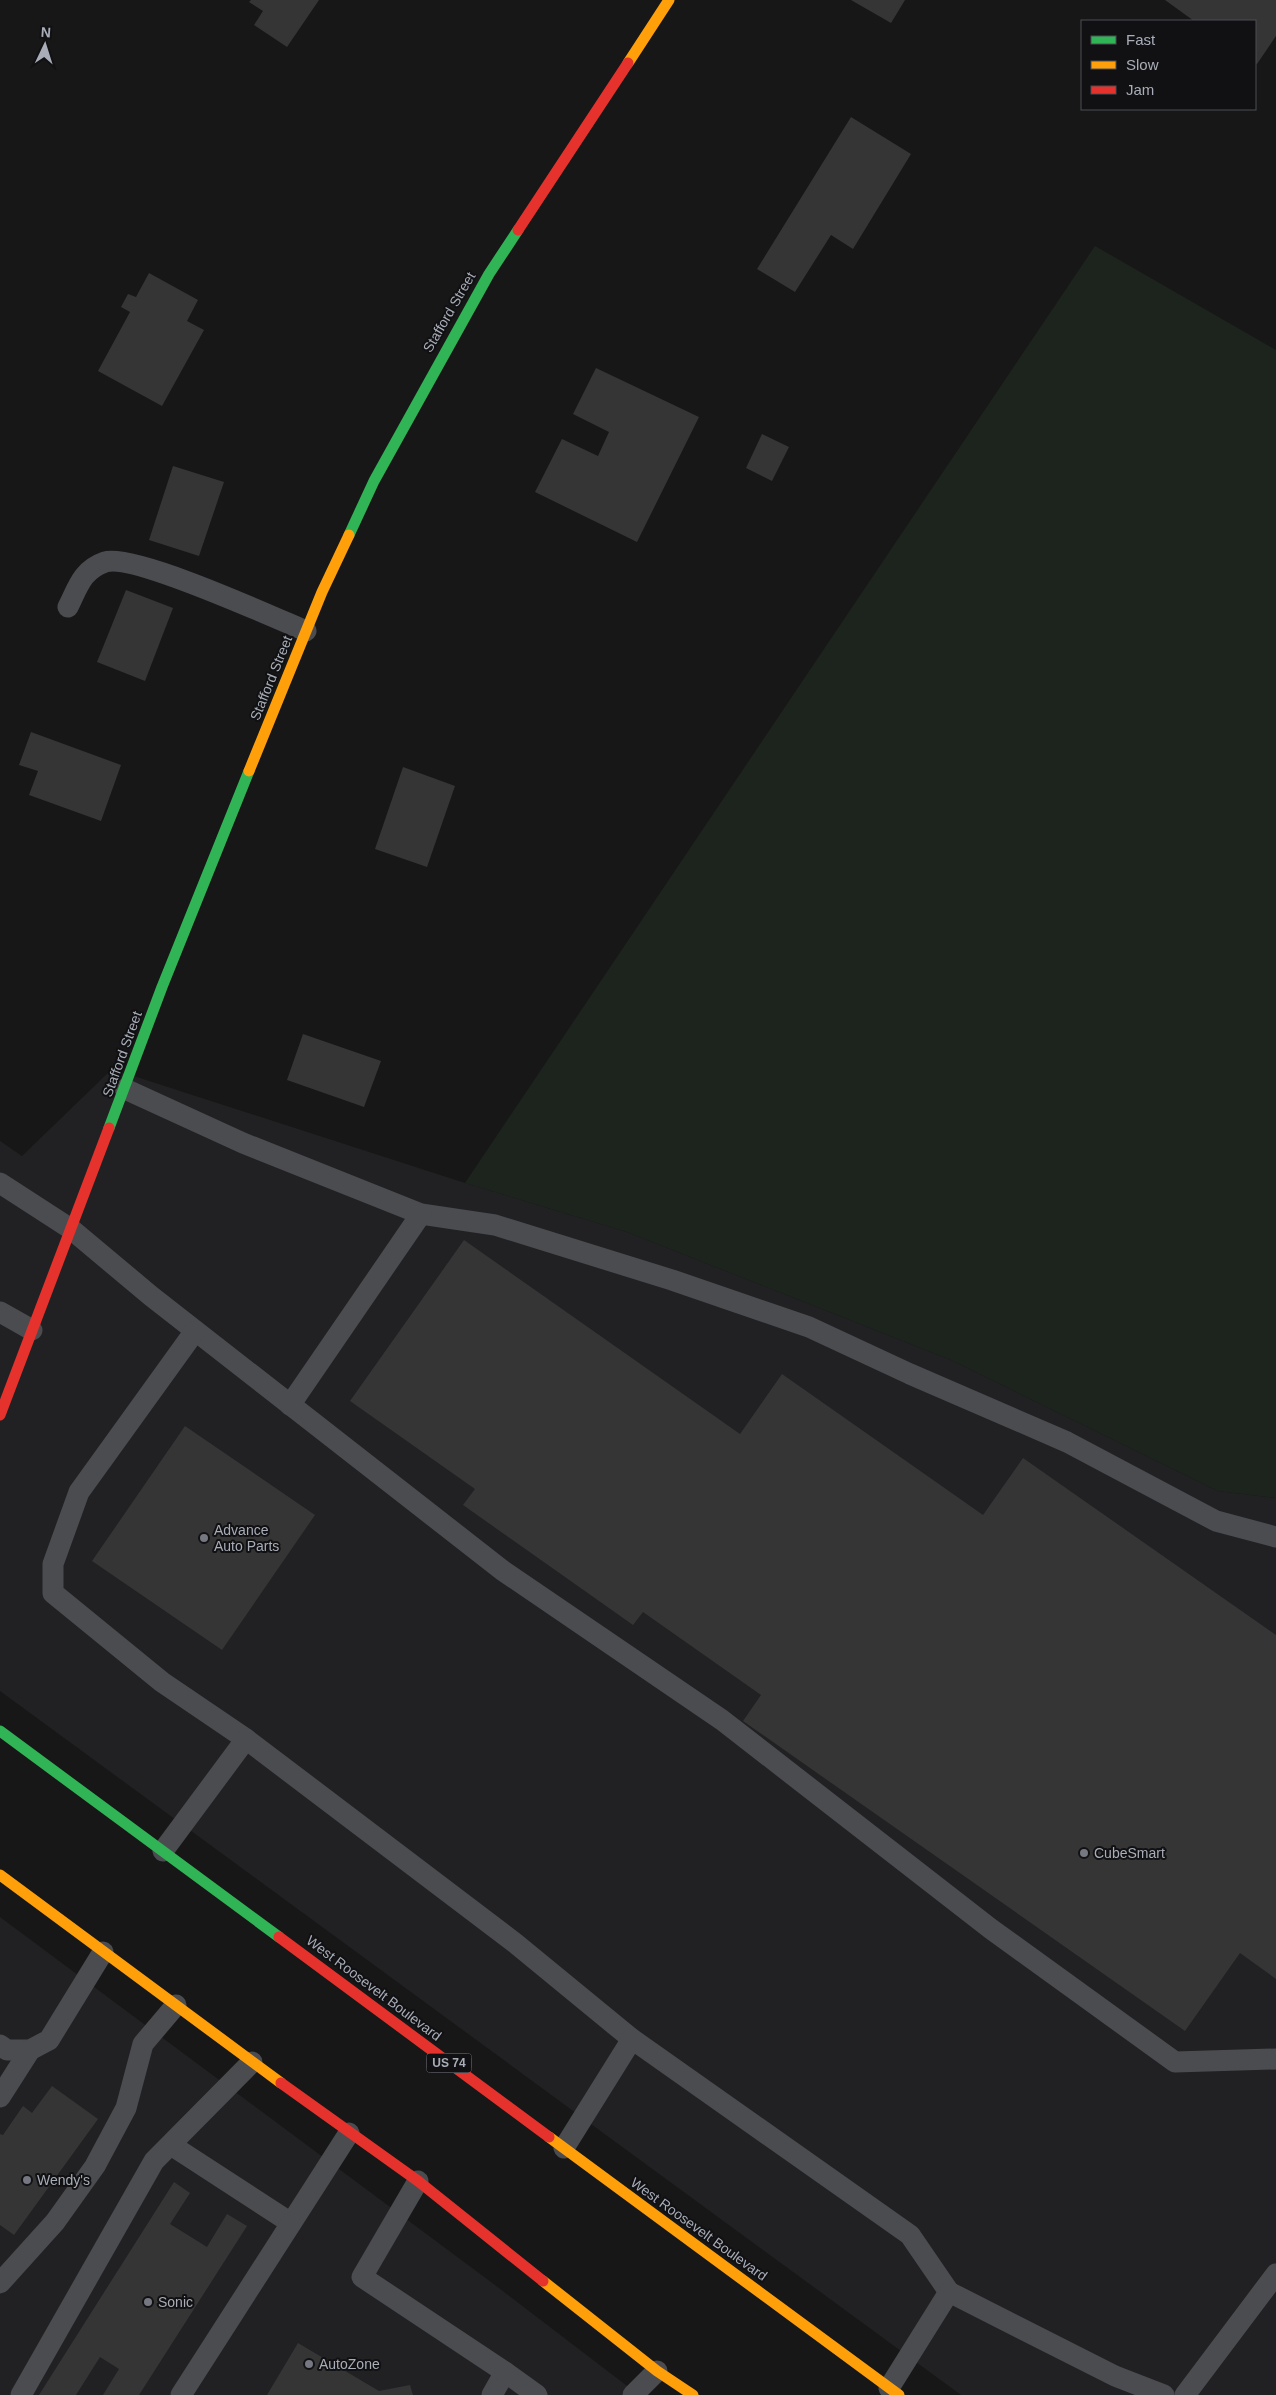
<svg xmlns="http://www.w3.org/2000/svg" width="1276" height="2395" font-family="Helvetica,sans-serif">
  <rect width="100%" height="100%" fill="#171717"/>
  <g fill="#212123">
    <path d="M112,1069L465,1183L627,1232L951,1360L1218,1491L1276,1498V2395H961L0,1691V1141L22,1156Z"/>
    <path d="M0,1917L491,2282L639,2395H0Z"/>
  </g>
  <path fill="#1d241e" d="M1095,246L1276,350V1498L1218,1491L951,1360L627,1232L465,1183Z"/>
  <g fill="#353536">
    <path d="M251,0H319L287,47L254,25L263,11L249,2Z"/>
    <path d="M851,0H905L891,23Z"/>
    <path d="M1165,0H1276V36L1257,64L1255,63V21H1194Z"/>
    <path d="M851,117L911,154L853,249L831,235L795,292L757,269Z"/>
    <path d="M149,273L198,300L187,321L204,330L162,406L98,371L130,312L121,307L128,294L136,297Z"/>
    <path d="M596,368L699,417L637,542L535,492L562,439L598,456L609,432L573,414Z"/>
    <path d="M762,434L789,447L772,481L746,468Z"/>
    <path d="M173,466L224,482L199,556L149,540Z"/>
    <path d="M126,590L173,608L145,681L97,662Z"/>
    <path d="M31,732L121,765L101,821L29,795L38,771L19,765Z"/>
    <path d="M403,767L455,786L427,867L375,849Z"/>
    <path d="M303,1034L381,1061L364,1107L287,1080Z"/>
    <path d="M464,1240L740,1434L782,1374L983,1515L1023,1458L1276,1635V1979L1240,1953L1185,2031L743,1721L761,1695L643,1612L633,1625L463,1505L475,1489L350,1401Z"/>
    <path d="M185,1426L315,1515L222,1650L92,1561Z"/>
    <path d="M52,2086L98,2119L14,2235L0,2225V2134L3,2135L23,2106L32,2113Z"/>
    <path d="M174,2182L190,2193L170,2224L207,2247L227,2214L247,2226L139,2395H103L119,2369L100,2357L76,2395H39Z"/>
    <path d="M298,2343L379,2391L410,2385L413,2395H267Z"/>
  </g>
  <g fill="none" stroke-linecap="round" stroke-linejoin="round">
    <g stroke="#4b4c50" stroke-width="21">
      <path d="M68,607C78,587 82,570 105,562C133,553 273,617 306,631"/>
      <path d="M125,1089L243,1143L421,1214L495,1225L672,1280L809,1327L910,1374L1067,1442L1216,1521L1276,1537"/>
      <path d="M0,1183L71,1229L151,1296L502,1570L722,1720L991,1929L1175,2062L1276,2059"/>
      <path d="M0,1312L32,1330"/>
      <path d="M195,1331L79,1492L53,1564V1593L162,1682L246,1739"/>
      <path d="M290,1405L421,1214"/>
      <path d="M163,1851L246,1739L515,1943L632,2039"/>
      <path d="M0,2045L7,2050H30L49,2040L103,1952"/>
      <path d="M0,2097L30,2050"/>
      <path d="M171,2145L291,2223"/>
      <path d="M564,2148L632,2039L910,2235L949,2292"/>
      <path d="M418,2181L362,2277L505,2372L492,2395"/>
      <path d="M0,2283L55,2222L95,2166L126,2108L143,2044L176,2005"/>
      <path d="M505,2372L537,2395"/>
      <path d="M889,2388L949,2292L1115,2376L1164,2395"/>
      <path d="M21,2395L154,2161L252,2062"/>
      <path d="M181,2395L349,2133"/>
      <path d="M633,2395L657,2371"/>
      <path d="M1185,2395L1276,2274"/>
    </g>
    <g stroke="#30b455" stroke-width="11">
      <path d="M349,535L374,481L489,274L518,230"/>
      <path d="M109,1128L162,987L249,771"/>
      <path d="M0,1731L279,1937"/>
    </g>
    <g stroke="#ff9f0a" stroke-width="11">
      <path d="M628,63L669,0"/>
      <path d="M249,771L322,592L349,535"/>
      <path d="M0,1875L281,2083"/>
      <path d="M549,2137L899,2395"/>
      <path d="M543,2281L657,2371L693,2395"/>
    </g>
    <g stroke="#e5322d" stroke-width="11">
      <path d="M518,230L628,63"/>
      <path d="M0,1415L109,1128"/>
      <path d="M279,1937L549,2137"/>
      <path d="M281,2083L418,2181L543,2281"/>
    </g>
  </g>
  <g fill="#757880" stroke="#111113" stroke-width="2">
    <circle cx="204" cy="1538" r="5"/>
    <circle cx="1084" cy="1853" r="5"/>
    <circle cx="27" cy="2180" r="5"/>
    <circle cx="148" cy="2302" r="5"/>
    <circle cx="309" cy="2364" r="5"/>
  </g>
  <g text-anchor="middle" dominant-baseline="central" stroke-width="4" stroke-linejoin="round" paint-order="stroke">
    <rect fill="#111113" stroke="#7b7e86" stroke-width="1" x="426.5" y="2053.5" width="45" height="19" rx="4"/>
    <g font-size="12" font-weight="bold" fill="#a8adb8">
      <text x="449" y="2063">US 74</text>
    </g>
    <g font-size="14" fill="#a8adb8" stroke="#111113">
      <text transform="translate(449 312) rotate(-60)">Stafford Street</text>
      <text transform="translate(271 678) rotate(-68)">Stafford Street</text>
      <text transform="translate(122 1054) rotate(-70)">Stafford Street</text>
      <text transform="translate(374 1988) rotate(37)">West Roosevelt Boulevard</text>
      <text transform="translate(699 2229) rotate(36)">West Roosevelt Boulevard</text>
    </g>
    <g font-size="14" fill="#a8adb8" stroke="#111113" text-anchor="start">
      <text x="214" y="1530">Advance<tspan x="214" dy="16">Auto Parts</tspan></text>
      <text x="1094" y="1853">CubeSmart</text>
      <text x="37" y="2180">Wendy's</text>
      <text x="158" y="2302">Sonic</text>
      <text x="319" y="2364">AutoZone</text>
    </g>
  </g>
  <rect x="1081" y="20" width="175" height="90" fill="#111113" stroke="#4d4f55"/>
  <rect x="1091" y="36" width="25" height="8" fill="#30b455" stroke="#4d4f55"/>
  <text x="1126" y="45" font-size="15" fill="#a8adb8">Fast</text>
  <rect x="1091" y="61" width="25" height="8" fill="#ff9f0a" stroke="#4d4f55"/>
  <text x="1126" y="70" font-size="15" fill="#a8adb8">Slow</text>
  <rect x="1091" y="86" width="25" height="8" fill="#e5322d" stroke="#4d4f55"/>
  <text x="1126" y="95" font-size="15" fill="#a8adb8">Jam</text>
  <g transform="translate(45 45) rotate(4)" stroke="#111113" stroke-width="4" paint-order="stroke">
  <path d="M0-4L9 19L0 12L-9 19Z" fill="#a8adb8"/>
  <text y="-8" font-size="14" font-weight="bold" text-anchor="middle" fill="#a8adb8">N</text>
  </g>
</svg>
